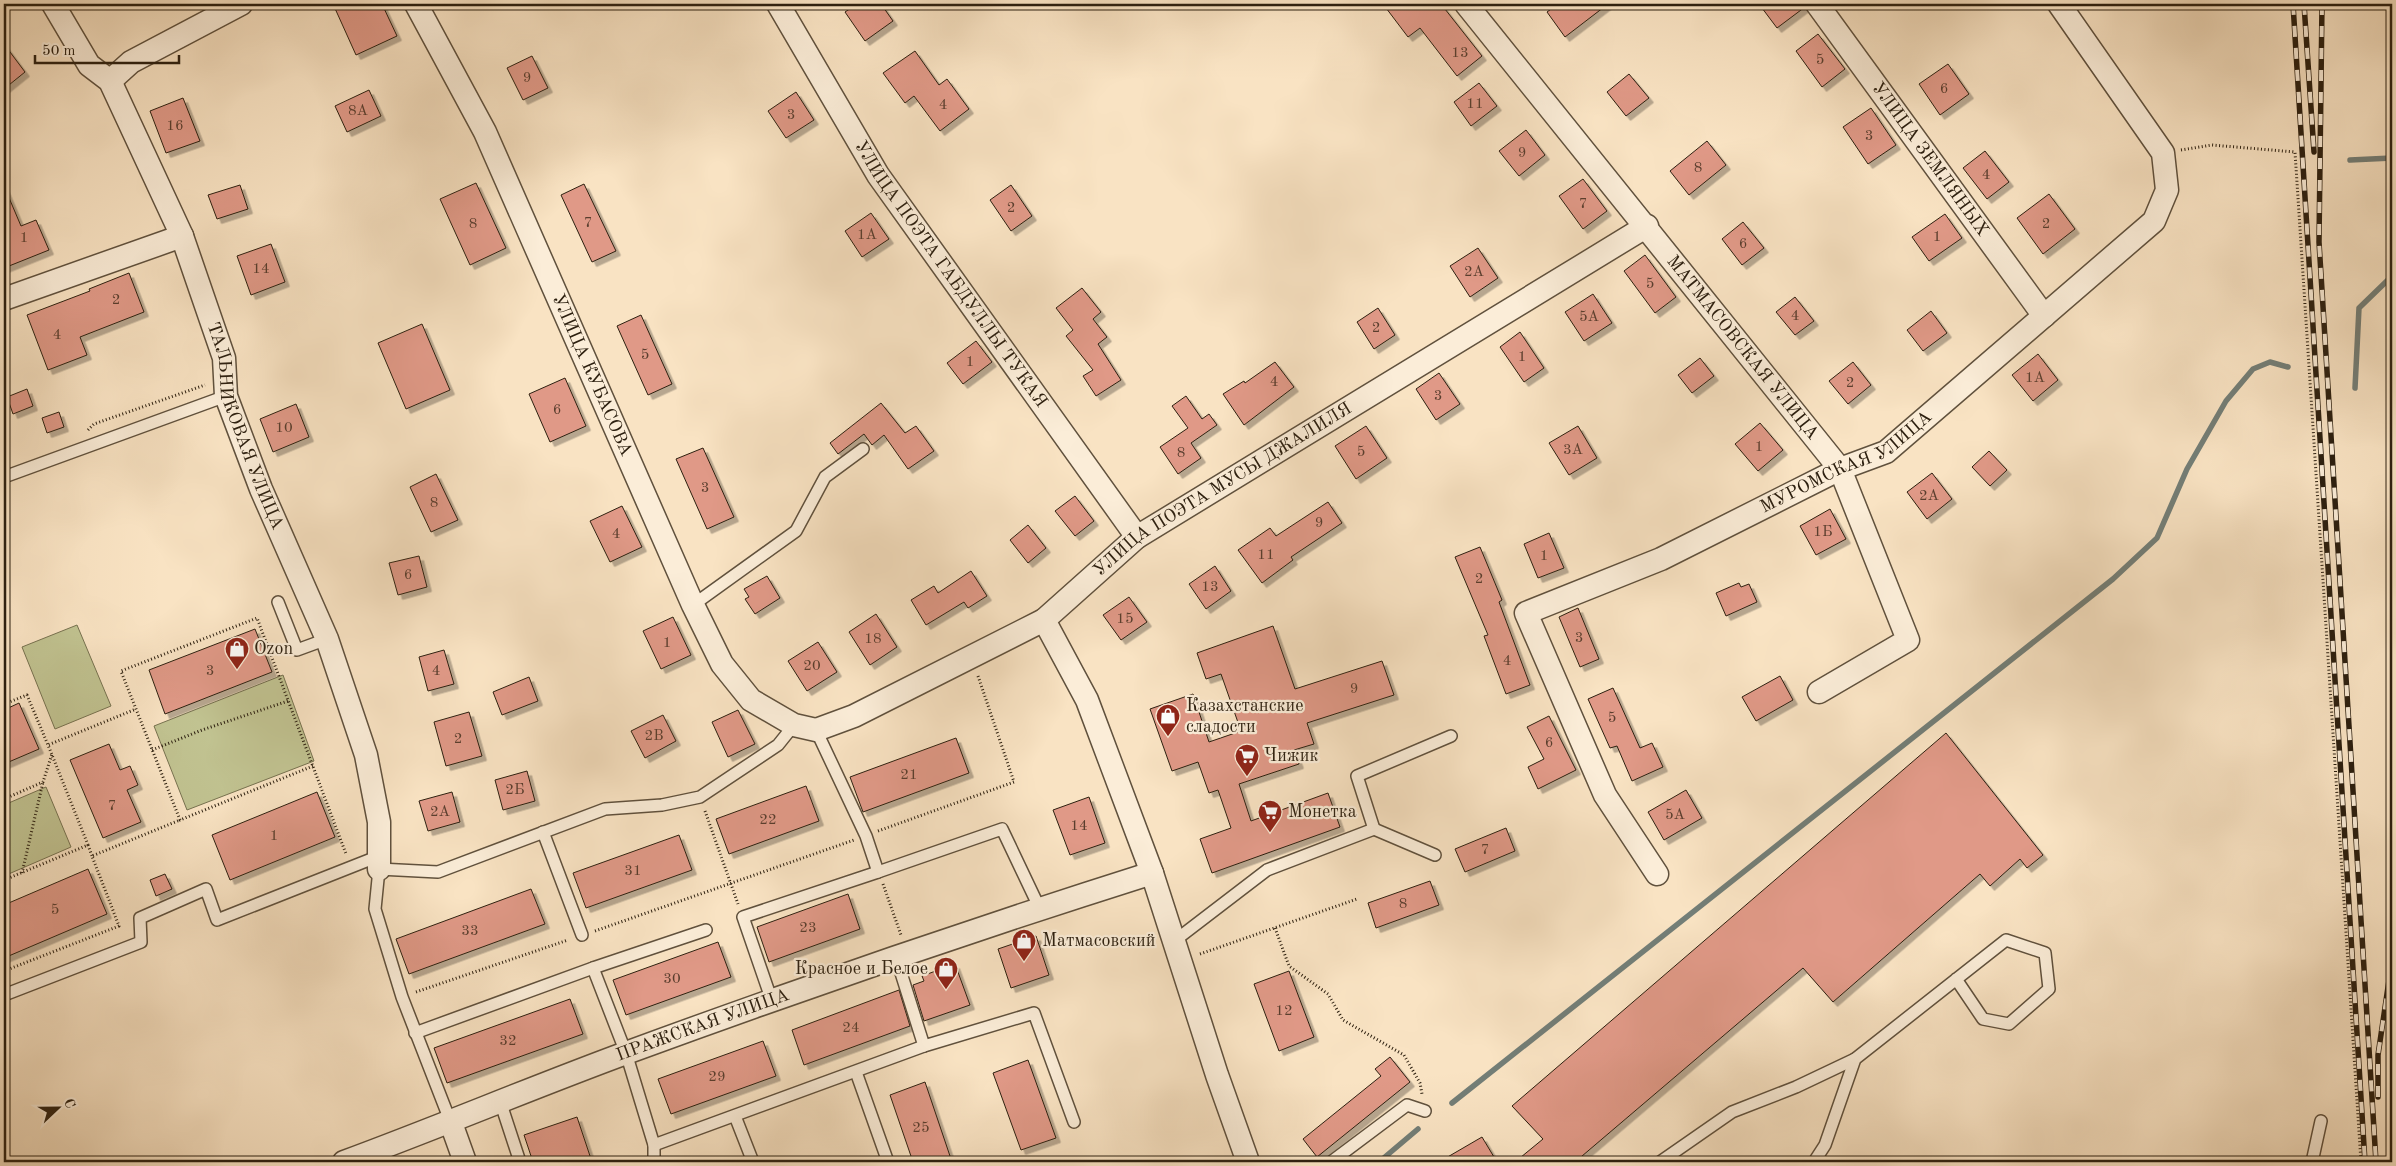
<svg xmlns="http://www.w3.org/2000/svg" width="2396" height="1166" font-family="'Old Standard TT',serif">
  <defs>
    <filter id="shadow"><feDropShadow dx="4.5" dy="4.5" stdDeviation="0" flood-color="#0004"/></filter>
  </defs>
  <rect width="100%" height="100%" fill="#f9e3c3"/>
  <filter id="stains"><feTurbulence type="fractalNoise" baseFrequency=".004" numOctaves="4"/><feColorMatrix values="0 0 0 0 .2 0 0 0 0 .09 0 0 0 0 .02 0 0 0 .5 -.17"/></filter>
  <radialGradient id="worn" r=".72"><stop offset=".6" stop-color="#630" stop-opacity="0"/><stop offset="1" stop-color="#630" stop-opacity=".3"/></radialGradient>
  <g fill="#c1c391" stroke="#777250">
    <path d="M77,625L111,706L55,729L22,647Z"/>
    <path d="M283,675L314,761L187,810L154,726Z"/>
    <path d="M46,787L71,847L4,876V805Z"/>
  </g>
  <g fill="none" stroke-linecap="round" stroke-linejoin="round">
    <g stroke="#737e77" stroke-width="5.5">
      <path d="M2350,160L2392,158"/>
      <path d="M2355,388L2359,308L2392,276"/>
      <path d="M1452,1103L2113,579L2157,538L2187,469L2226,401L2253,369L2270,362L2288,367"/>
      <path d="M1379,1162L1418,1129"/>
    </g>
  </g>
  <g fill="#e09987" stroke="#2d2010" filter="url(#shadow)">
    <path d="M333,4H382L397,36L356,55Z"/>
    <path d="M857,4H881L893,21L865,41L845,12Z"/>
    <path d="M1383,4H1441L1482,56L1457,76L1420,28L1408,37Z"/>
    <path d="M1558,4H1608L1565,37L1547,12Z"/>
    <path d="M1759,4H1804L1805,7L1777,28Z"/>
    <path d="M1818,34L1845,69L1822,87L1796,51Z"/>
    <path d="M4,44L25,72L4,89Z"/>
    <path d="M915,51L939,85L947,79L969,109L940,131L914,96L905,103L883,73Z"/>
    <path d="M532,56L548,88L523,100L507,68Z"/>
    <path d="M1948,64L1969,94L1940,115L1919,84Z"/>
    <path d="M1629,74L1649,98L1626,116L1607,92Z"/>
    <path d="M1479,83L1497,106L1471,126L1454,102Z"/>
    <path d="M369,90L381,116L347,132L335,106Z"/>
    <path d="M796,92L814,120L786,138L768,111Z"/>
    <path d="M183,98L200,141L166,153L150,111Z"/>
    <path d="M1871,108L1896,145L1868,164L1843,127Z"/>
    <path d="M1526,130L1545,155L1519,176L1499,151Z"/>
    <path d="M1707,141L1726,165L1689,195L1670,171Z"/>
    <path d="M1985,151L2009,182L1987,199L1963,168Z"/>
    <path d="M1583,179L1607,211L1583,229L1559,196Z"/>
    <path d="M476,183L506,248L470,265L440,199Z"/>
    <path d="M584,184L616,251L592,262L561,195Z"/>
    <path d="M240,185L248,209L217,219L208,195Z"/>
    <path d="M1011,185L1032,216L1011,231L990,200Z"/>
    <path d="M4,186L21,226L36,220L49,250L4,268Z"/>
    <path d="M2049,194L2075,229L2043,254L2017,218Z"/>
    <path d="M871,213L889,239L862,257L845,231Z"/>
    <path d="M1945,214L1962,238L1929,261L1912,237Z"/>
    <path d="M1743,222L1764,248L1742,265L1722,239Z"/>
    <path d="M271,244L285,282L251,295L237,256Z"/>
    <path d="M1478,248L1498,278L1470,297L1450,266Z"/>
    <path d="M1645,255L1676,297L1655,313L1624,271Z"/>
    <path d="M129,273L144,312L80,337L87,355L48,370L27,315L90,291L89,289Z"/>
    <path d="M1082,288L1101,312L1093,319L1107,337L1098,344L1121,380L1096,396L1083,376L1093,370L1066,336L1073,330L1056,308Z"/>
    <path d="M1593,294L1612,323L1584,341L1565,312Z"/>
    <path d="M1795,297L1814,321L1795,335L1776,312Z"/>
    <path d="M1378,308L1395,335L1374,349L1357,322Z"/>
    <path d="M1931,311L1947,333L1923,351L1907,330Z"/>
    <path d="M641,315L672,384L648,395L617,326Z"/>
    <path d="M422,324L450,390L406,409L378,343Z"/>
    <path d="M1520,332L1544,368L1524,382L1500,347Z"/>
    <path d="M976,341L992,362L963,384L947,363Z"/>
    <path d="M2038,354L2058,380L2033,401L2012,375Z"/>
    <path d="M1700,358L1714,376L1692,393L1678,375Z"/>
    <path d="M1275,362L1294,387L1244,425L1223,394L1244,381L1245,383Z"/>
    <path d="M1853,362L1871,385L1848,404L1829,381Z"/>
    <path d="M1439,373L1460,404L1436,420L1416,389Z"/>
    <path d="M565,378L586,426L550,442L529,394Z"/>
    <path d="M27,389L33,406L13,414L7,397Z"/>
    <path d="M1186,396L1202,419L1209,414L1217,425L1191,443L1201,458L1178,474L1160,447L1188,428L1172,406Z"/>
    <path d="M881,403L905,433L916,426L934,451L908,469L884,435L872,445L864,434L838,454L830,443Z"/>
    <path d="M296,404L309,437L273,452L260,419Z"/>
    <path d="M59,412L64,427L47,433L42,418Z"/>
    <path d="M1760,423L1783,450L1758,471L1735,444Z"/>
    <path d="M1366,426L1387,458L1356,479L1335,446Z"/>
    <path d="M1578,426L1597,458L1569,475L1549,443Z"/>
    <path d="M703,448L734,517L707,529L676,459Z"/>
    <path d="M1989,451L2007,470L1990,486L1972,467Z"/>
    <path d="M1932,473L1952,499L1927,519L1907,492Z"/>
    <path d="M436,474L458,520L431,532L410,487Z"/>
    <path d="M1075,496L1094,521L1075,536L1055,511Z"/>
    <path d="M1328,502L1342,523L1291,557L1293,560L1262,583L1238,550L1270,528L1276,536Z"/>
    <path d="M622,506L642,547L610,562L590,521Z"/>
    <path d="M1830,509L1846,539L1816,555L1800,526Z"/>
    <path d="M1028,525L1046,548L1028,563L1010,540Z"/>
    <path d="M1549,533L1564,568L1538,578L1524,544Z"/>
    <path d="M1480,547L1502,600L1499,602L1530,685L1506,694L1484,636L1488,635L1455,557Z"/>
    <path d="M419,556L427,587L398,595L389,563Z"/>
    <path d="M1215,566L1231,591L1206,609L1189,584Z"/>
    <path d="M971,571L987,596L968,608L964,602L926,625L911,600L934,586L938,593Z"/>
    <path d="M767,576L780,598L755,614L745,599L749,597L744,589Z"/>
    <path d="M1739,583L1741,587L1749,584L1757,602L1726,616L1716,593Z"/>
    <path d="M1129,597L1147,622L1121,640L1103,615Z"/>
    <path d="M1578,608L1599,659L1580,667L1559,617Z"/>
    <path d="M876,614L897,647L870,665L849,632Z"/>
    <path d="M673,617L691,655L661,669L643,631Z"/>
    <path d="M1273,626L1295,689L1382,661L1394,695L1307,723L1314,744L1294,750L1299,764L1239,784L1251,821L1328,793L1340,827L1212,873L1200,839L1231,828L1218,790L1209,793L1198,762L1172,771L1150,709L1193,694L1209,742L1241,731L1221,674L1206,679L1197,653Z"/>
    <path d="M255,629L272,672L165,714L149,670Z"/>
    <path d="M818,642L837,672L807,691L788,661Z"/>
    <path d="M444,650L454,684L428,691L419,657Z"/>
    <path d="M1780,676L1793,700L1756,721L1742,697Z"/>
    <path d="M529,677L538,701L502,715L493,692Z"/>
    <path d="M1613,688L1640,748L1652,743L1663,767L1632,781L1617,746L1610,748L1588,699Z"/>
    <path d="M19,703L39,749L4,764V710Z"/>
    <path d="M738,710L755,744L728,757L712,722Z"/>
    <path d="M469,712L482,756L446,766L434,722Z"/>
    <path d="M663,715L676,741L645,758L631,731Z"/>
    <path d="M1549,716L1576,770L1538,789L1528,767L1544,759L1527,727Z"/>
    <path d="M1946,733L2043,855L2027,868L2020,859L1990,886L1980,874L1833,1002L1803,968L1575,1162H1515L1543,1139L1512,1106Z"/>
    <path d="M956,738L969,773L863,812L850,777Z"/>
    <path d="M109,744L120,770L130,766L138,785L127,790L141,822L103,838L70,760Z"/>
    <path d="M527,771L535,801L503,810L495,780Z"/>
    <path d="M806,786L819,821L729,854L716,819Z"/>
    <path d="M1686,790L1702,818L1664,840L1648,812Z"/>
    <path d="M317,792L335,837L230,880L212,835Z"/>
    <path d="M452,792L460,822L428,831L419,801Z"/>
    <path d="M1089,797L1105,843L1070,855L1053,810Z"/>
    <path d="M1506,828L1515,851L1465,872L1455,849Z"/>
    <path d="M679,835L692,870L586,908L573,873Z"/>
    <path d="M88,869L107,914L4,958V905Z"/>
    <path d="M165,874L172,889L156,896L150,880Z"/>
    <path d="M1430,881L1439,905L1376,928L1368,903Z"/>
    <path d="M531,889L545,924L409,974L396,939Z"/>
    <path d="M848,894L860,929L769,962L757,927Z"/>
    <path d="M1036,936L1049,975L1011,988L998,949Z"/>
    <path d="M718,942L731,977L626,1015L613,980Z"/>
    <path d="M955,964L970,1005L924,1021L913,985L924,981L922,976Z"/>
    <path d="M1289,971L1314,1037L1279,1051L1254,984Z"/>
    <path d="M899,990L910,1026L804,1065L792,1030Z"/>
    <path d="M570,999L583,1034L447,1083L434,1048Z"/>
    <path d="M763,1041L776,1076L671,1114L658,1079Z"/>
    <path d="M1390,1057L1410,1082L1317,1157L1303,1139L1381,1076L1375,1069Z"/>
    <path d="M1028,1060L1056,1138L1021,1150L993,1073Z"/>
    <path d="M925,1082L952,1162H913L890,1095Z"/>
    <path d="M577,1117L592,1162H533L524,1135Z"/>
    <path d="M1482,1137L1497,1162H1439Z"/>
  </g>
  <g fill="none" stroke-linecap="round" stroke-linejoin="round">
    <defs>
      <g id="lane">
        <path d="M4,477L226,396"/>
        <path d="M278,602L297,650L327,639"/>
        <path d="M693,605L796,531L825,477L863,449"/>
        <path d="M1374,829L1435,855"/>
        <path d="M543,832L582,935"/>
        <path d="M878,872L1002,829L1040,909"/>
        <path d="M1173,942L1267,870L1374,829L1357,776L1451,736"/>
        <path d="M896,957L924,1046L1034,1013L1074,1122"/>
        <path d="M593,968L626,1053L654,1145L924,1046"/>
        <path d="M4,995L141,942L140,918L206,889L217,920L379,856"/>
        <path d="M772,1001L743,917L878,872L866,836L816,730"/>
        <path d="M415,1033L593,968L706,930"/>
        <path d="M856,1072L888,1162"/>
        <path d="M500,1101L520,1162"/>
        <path d="M735,1116L753,1162"/>
        <path d="M451,1123L402,997L375,909L379,869L438,872L605,809L662,805L700,797L778,745L794,725"/>
        <path d="M654,1162V1145"/>
        <path d="M1331,1162L1407,1105L1425,1111"/>
        <path d="M1660,1162L1732,1112L1796,1087L1855,1059"/>
        <path d="M1814,1162L1825,1145L1855,1059L2006,940L2045,953L2049,989L2009,1024L1983,1019L1956,979"/>
        <path d="M2312,1162L2321,1121"/>
      </g>
      <g id="street">
        <path id="s1" d="M53,4L89,65L110,81L182,236L224,358L226,396L261,489L327,639L366,755L379,822V869"/>
        <path id="s2" d="M416,4L485,132L693,605L722,664L751,700L794,725L816,730L854,716L1044,620L1137,537L1647,226"/>
        <path id="s3" d="M778,4L878,175L1137,537"/>
        <path id="s4" d="M1466,4L1840,469L1908,640L1819,692"/>
        <path id="s5" d="M1817,4L2044,316"/>
        <path d="M110,81L131,62L241,4"/>
        <path d="M4,299L182,236"/>
        <path d="M1044,620L1087,700L1152,873L1217,1075L1248,1162"/>
        <path id="s6" d="M1657,874L1605,795L1526,613L1661,559L1840,469L1886,452L2154,221L2167,190L2163,153L2059,4"/>
        <path d="M451,1123L465,1162"/>
        <path id="s7" d="M344,1162C439,1127 531,1088 626,1053C800,989 975,929 1152,873"/>
      </g>
    </defs>
    <use href="#lane" stroke="#60513d" stroke-width="14"/>
    <use href="#street" stroke="#60513d" stroke-width="25"/>
    <g stroke="#2d2010" stroke-width="3" stroke-dasharray="1 2.5" stroke-linecap="butt">
      <path d="M2181,150L2212,145L2295,152L2361,1162"/>
      <path d="M88,430L94,424L205,385"/>
      <path d="M4,704L27,695L48,745"/>
      <path d="M152,750L202,730L288,701"/>
      <path d="M313,766L180,820L121,671L257,618L346,854"/>
      <path d="M4,799L43,782L52,754"/>
      <path d="M705,811L738,904"/>
      <path d="M878,831L1014,782L978,676"/>
      <path d="M88,845L92,856"/>
      <path d="M22,873L43,782"/>
      <path d="M4,880L88,845L48,745L136,709"/>
      <path d="M883,884L901,935"/>
      <path d="M1275,928L1289,966L1328,994L1343,1020L1404,1055L1420,1083L1422,1094"/>
      <path d="M595,931L854,840"/>
      <path d="M1200,954L1357,899"/>
      <path d="M4,971L119,926L92,856L180,820"/>
      <path d="M416,992L568,940"/>
      <path d="M4,1158L9,1162"/>
    </g>
    <use href="#lane" stroke="#fbedd8" stroke-width="11"/>
    <use href="#street" stroke="#fbedd8" stroke-width="22"/>
    <defs>
      <g id="rail">
        <path d="M2293,4L2365,1162"/>
        <path d="M2304,4L2314,152"/>
        <path d="M2322,4L2319,242L2376,1162"/>
        <path d="M2378,1097V1055L2392,960"/>
      </g>
    </defs>
    <use href="#rail" stroke="#2d2010" stroke-width="5.5"/>
    <use href="#rail" stroke="#fbedd8" stroke-width="4" stroke-dasharray="11" stroke-linecap="butt"/>
  </g>
  <defs>
    <symbol id="shop-pin" viewBox="-11 -11 22 30"><path d="M0 17L-7.5 6A9.5 9.5 0 1 1 7.5 6Z" fill="#8f2418" stroke="#fbedd8"/><path d="M-5-2.5h2.3a2.7 3.5 0 0 1 5.4 0H5L5.5 6h-11ZM-1.5-2.5h3a1.5 2.3 0 0 0-3 0Z" fill="#fff"/></symbol>
    <symbol id="supermarket-pin" viewBox="-11 -11 22 30"><path d="M0 17L-7.5 6A9.5 9.5 0 1 1 7.5 6Z" fill="#8f2418" stroke="#fbedd8"/><path d="M-6-5.5h2.5l.6 2H6L4.5 2H-2.5L-4.4-4H-6ZM-1.5 3.2a1.3 1.3 0 1 0 .1 0ZM3 3.2a1.3 1.3 0 1 0 .1 0Z" fill="#fff"/></symbol>
  </defs>
  <g fill-rule="evenodd">
    <use href="#shop-pin" x="223" y="635" width="28" height="38"/>
    <use href="#shop-pin" x="1154" y="702" width="28" height="38"/>
    <use href="#supermarket-pin" x="1233" y="742" width="28" height="38"/>
    <use href="#supermarket-pin" x="1256" y="798" width="28" height="38"/>
    <use href="#shop-pin" x="1010" y="927" width="28" height="38"/>
    <use href="#shop-pin" x="932" y="955" width="28" height="38"/>
  </g>
  <g text-anchor="middle" dominant-baseline="central" stroke-width="4.5" stroke-linejoin="round" paint-order="stroke">
    <g font-size="15" fill="#5a3e2e">
      <text x="1460" y="53">13</text>
      <text x="1820" y="60">5</text>
      <text x="527" y="78">9</text>
      <text x="1944" y="89">6</text>
      <text x="1475" y="104">11</text>
      <text x="943" y="105">4</text>
      <text x="358" y="111">8А</text>
      <text x="791" y="115">3</text>
      <text x="175" y="126">16</text>
      <text x="1869" y="136">3</text>
      <text x="1522" y="153">9</text>
      <text x="1698" y="168">8</text>
      <text x="1986" y="175">4</text>
      <text x="1583" y="204">7</text>
      <text x="1011" y="208">2</text>
      <text x="588" y="223">7</text>
      <text x="473" y="224">8</text>
      <text x="2046" y="224">2</text>
      <text x="867" y="235">1А</text>
      <text x="1937" y="237">1</text>
      <text x="24" y="238">1</text>
      <text x="1743" y="244">6</text>
      <text x="261" y="269">14</text>
      <text x="1474" y="272">2А</text>
      <text x="1650" y="284">5</text>
      <text x="116" y="300">2</text>
      <text x="1795" y="316">4</text>
      <text x="1589" y="317">5А</text>
      <text x="1376" y="328">2</text>
      <text x="57" y="335">4</text>
      <text x="645" y="355">5</text>
      <text x="1522" y="357">1</text>
      <text x="970" y="362">1</text>
      <text x="2035" y="378">1А</text>
      <text x="1274" y="382">4</text>
      <text x="1850" y="383">2</text>
      <text x="1438" y="396">3</text>
      <text x="557" y="410">6</text>
      <text x="284" y="428">10</text>
      <text x="1759" y="447">1</text>
      <text x="1573" y="450">3А</text>
      <text x="1361" y="452">5</text>
      <text x="1181" y="453">8</text>
      <text x="705" y="488">3</text>
      <text x="1929" y="496">2А</text>
      <text x="434" y="503">8</text>
      <text x="1319" y="523">9</text>
      <text x="1823" y="532">1Б</text>
      <text x="616" y="534">4</text>
      <text x="1266" y="555">11</text>
      <text x="1544" y="556">1</text>
      <text x="408" y="575">6</text>
      <text x="1479" y="579">2</text>
      <text x="1210" y="587">13</text>
      <text x="1125" y="619">15</text>
      <text x="1579" y="638">3</text>
      <text x="873" y="639">18</text>
      <text x="667" y="643">1</text>
      <text x="1507" y="661">4</text>
      <text x="812" y="666">20</text>
      <text x="210" y="671">3</text>
      <text x="436" y="671">4</text>
      <text x="1354" y="689">9</text>
      <text x="1612" y="718">5</text>
      <text x="654" y="736">2В</text>
      <text x="458" y="739">2</text>
      <text x="1549" y="743">6</text>
      <text x="909" y="775">21</text>
      <text x="515" y="790">2Б</text>
      <text x="112" y="806">7</text>
      <text x="440" y="812">2А</text>
      <text x="1675" y="815">5А</text>
      <text x="768" y="820">22</text>
      <text x="1079" y="826">14</text>
      <text x="274" y="836">1</text>
      <text x="1485" y="850">7</text>
      <text x="633" y="871">31</text>
      <text x="1403" y="904">8</text>
      <text x="55" y="910">5</text>
      <text x="808" y="928">23</text>
      <text x="470" y="931">33</text>
      <text x="672" y="979">30</text>
      <text x="1284" y="1011">12</text>
      <text x="851" y="1028">24</text>
      <text x="508" y="1041">32</text>
      <text x="717" y="1077">29</text>
      <text x="921" y="1128">25</text>
    </g>
    <g font-size="18" fill="#2d2010" stroke="#fbedd8">
      <text stroke="none"><textPath href="#s5" startOffset="192">УЛИЦА ЗЕМЛЯНЫХ</textPath></text>
      <text stroke="none"><textPath href="#s3" startOffset="321">УЛИЦА ПОЭТА ГАБДУЛЛЫ ТУКАЯ</textPath></text>
      <text stroke="none"><textPath href="#s4" startOffset="441">МАТМАСОВСКАЯ УЛИЦА</textPath></text>
      <text stroke="none"><textPath href="#s2" startOffset="411">УЛИЦА КУБАСОВА</textPath></text>
      <text stroke="none"><textPath href="#s1" startOffset="469">ТАЛЬНИКОВАЯ УЛИЦА</textPath></text>
      <text stroke="none"><textPath href="#s6" startOffset="648">МУРОМСКАЯ УЛИЦА</textPath></text>
      <text stroke="none"><textPath href="#s2" startOffset="1322">УЛИЦА ПОЭТА МУСЫ ДЖАЛИЛЯ</textPath></text>
      <text stroke="none"><textPath href="#s7" startOffset="384">ПРАЖСКАЯ УЛИЦА</textPath></text>
    </g>
    <g font-size="18" fill="#2d2010" stroke="#fbedd8" text-anchor="start">
      <text x="254" y="649">Ozon</text>
      <text x="1186" y="706">Казахстанские<tspan x="1186" dy="21">сладости</tspan></text>
      <text x="1264" y="756">Чижик</text>
      <text x="1288" y="812">Монетка</text>
      <text x="1042" y="941">Матмасовский</text>
      <text x="928" y="969" text-anchor="end">Красное и Белое</text>
    </g>
  </g>
  <rect width="2396" height="1166" fill="none" stroke="#f9e3c3" stroke-width="20"/>
  <rect x="5" y="5" width="2386" height="1156" fill="none" stroke="#2d2010" stroke-width="2.5"/>
  <rect x="10" y="10" width="2376" height="1146" fill="none" stroke="#2d2010"/>
  <g transform="translate(58 1108) rotate(68)" stroke="#fbedd8" stroke-width="4" paint-order="stroke">
  <path d="M0-4L9 19L0 12L-9 19Z" fill="#2d2010"/>
  <text y="-8" font-size="14" font-weight="bold" text-anchor="middle" fill="#2d2010">С</text>
  </g>
  <path d="M35 55v8h144v-8" fill="none" stroke="#2d2010" stroke-width="2.5"/>
  <text x="42" y="55" font-size="15" fill="#2d2010" stroke="#fbedd8" stroke-width="4" paint-order="stroke">50 m</text>
  <rect width="100%" height="100%" filter="url(#stains)"/>
  <rect width="100%" height="100%" fill="url(#worn)"/>
</svg>
